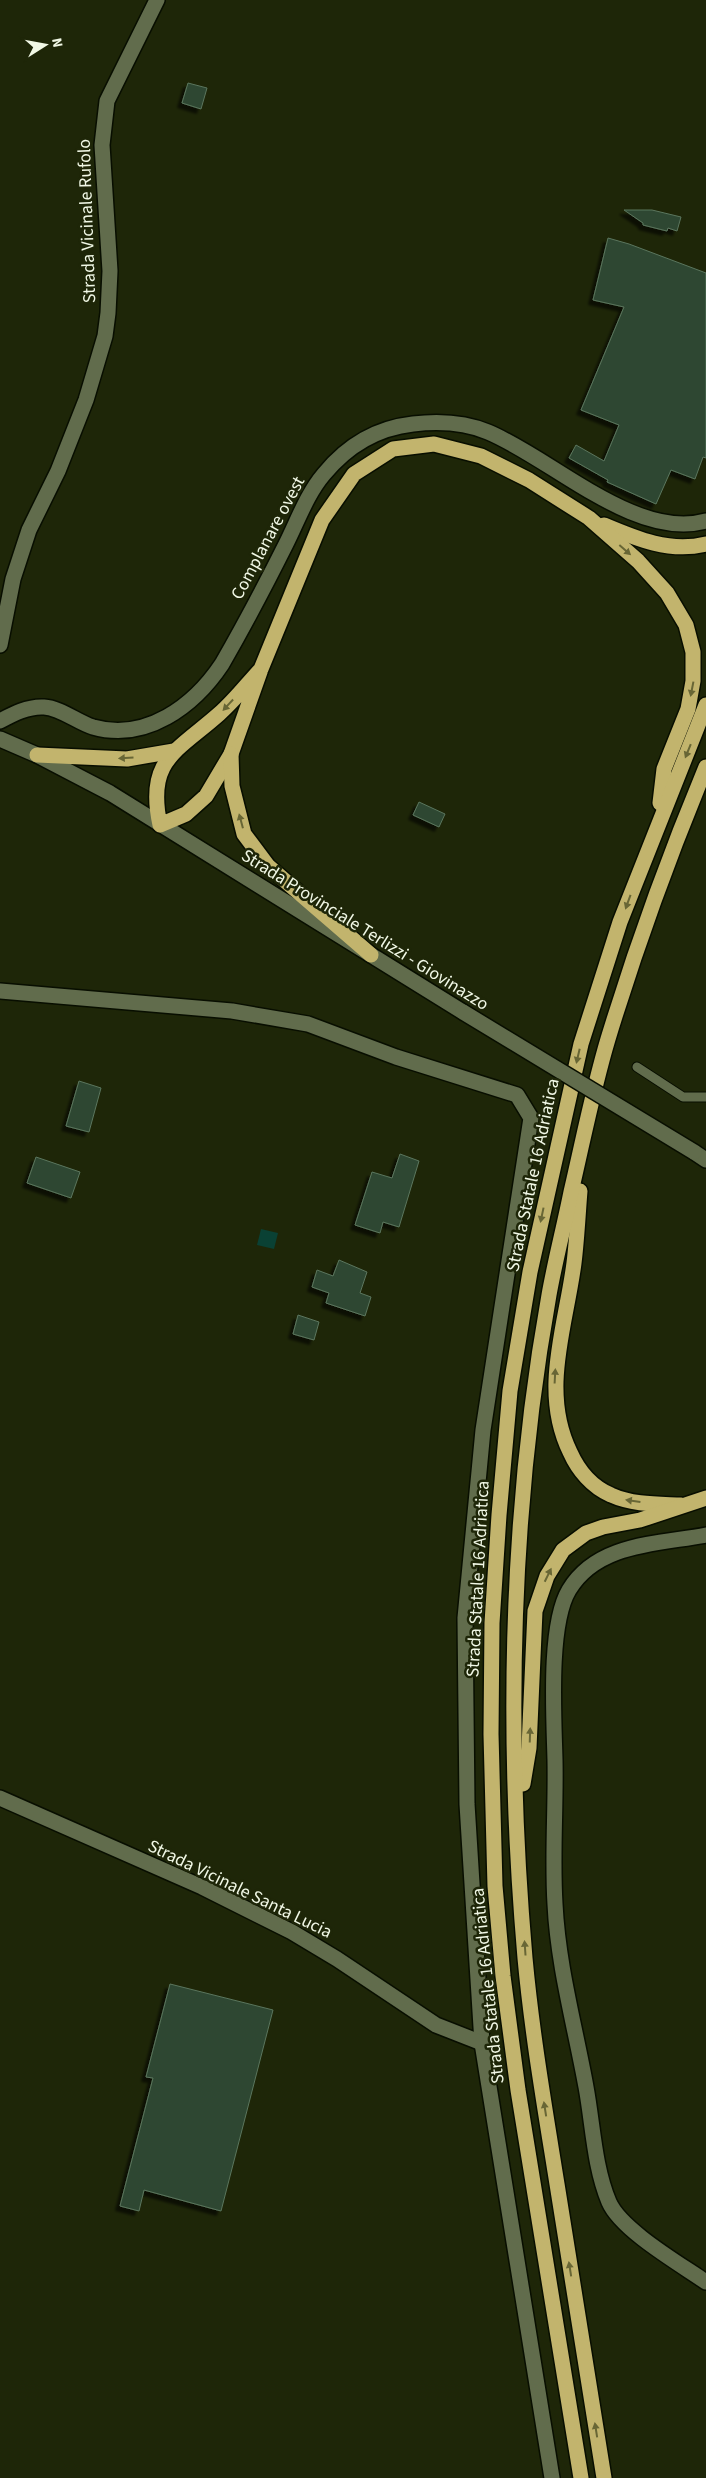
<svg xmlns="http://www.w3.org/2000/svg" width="706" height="2478" font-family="'Source Sans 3',sans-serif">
  <defs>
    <filter id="shadow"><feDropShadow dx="-4.5" dy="4.5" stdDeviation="1" flood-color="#0009"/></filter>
  </defs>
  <rect width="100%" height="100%" fill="#1e2608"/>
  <path fill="#0a4134" d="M261,1229L278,1233L274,1249L257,1245Z"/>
  <g fill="#2d4731" stroke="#5b765e" filter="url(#shadow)">
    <path d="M188,83L207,88L201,109L182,103Z"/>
    <path d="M624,210H652L681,217L677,231L668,228L667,231L643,225V223Z"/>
    <path d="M608,238L629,244L706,273V458L703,457L695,479L671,470L656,504L607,482L608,480L569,458L576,445L604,461L619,425L581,410L624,307L593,300Z"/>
    <path d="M419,802L445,814L439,827L413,815Z"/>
    <path d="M79,1081L101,1088L89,1132L66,1126Z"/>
    <path d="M400,1154L419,1161L399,1227L383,1222L380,1233L355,1225L372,1172L392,1178Z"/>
    <path d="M36,1157L80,1172L71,1198L27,1183Z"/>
    <path d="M339,1260L367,1272L360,1293L371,1297L365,1316L326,1303L329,1293L312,1287L317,1270L333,1276Z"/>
    <path d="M298,1315L319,1322L314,1340L293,1334Z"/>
    <path d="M170,1984L273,2010L221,2211L144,2190L139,2211L120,2206L153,2078L146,2077Z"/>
  </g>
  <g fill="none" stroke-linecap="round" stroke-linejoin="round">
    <defs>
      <path id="lane" d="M637,1067L683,1097H706"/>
      <g id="street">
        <path d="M0,645L13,579L29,530L58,471L86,400L105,336L108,313L110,271L102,145L107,101L157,0"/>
        <path d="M0,721C13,714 28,706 44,707C61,708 77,722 93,727C146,742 194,706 222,664C245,624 266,584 286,544C298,520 307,494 324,474C347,446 377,428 413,424C438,421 464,422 488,432C551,458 636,541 706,521"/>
        <path d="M0,991L232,1011L308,1024L396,1057L517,1095L531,1118L483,1430L465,1618L467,1804L482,2043L552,2478"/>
        <path d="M706,1535C658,1544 597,1543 569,1590C548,1625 554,1718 555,1760C556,1808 552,1856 555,1904C558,1966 575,2026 586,2087C593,2125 594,2166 609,2202C621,2230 680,2264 706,2282"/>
        <path d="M0,1798L202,1887L292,1932L337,1959L436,2025L482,2043"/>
      </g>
      <g id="secondary">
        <path d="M0,739L37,755L110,793L463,1012"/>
        <path d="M694,1152L706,1160"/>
      </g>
      <g id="highway">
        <path d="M604,525C637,539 670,553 706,544"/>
        <path d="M261,669C247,684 234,701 219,714C176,752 146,760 160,825L186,814L206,796L231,754L261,669L322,520L354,474L393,449L434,444L481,456L529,480L589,518L638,561L667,593L686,625L693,652V681L688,709L664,769L660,803"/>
        <path d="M231,754L232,786L244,834L268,866L371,955"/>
        <path d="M37,755L127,759L174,751"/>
        <path d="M580,1191C578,1215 577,1239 574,1263C566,1326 540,1391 570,1452C578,1470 592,1487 611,1495C633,1505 658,1504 681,1505"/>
        <path d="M523,1784L529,1748L535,1611L547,1576L563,1550L586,1533L603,1527L640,1520L706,1498"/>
        <path d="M581,2478L518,2090L503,1976L495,1886L491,1734L492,1623L499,1515L510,1391L530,1272L581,1044L620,922L706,705"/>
        <path d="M604,2478C588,2380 572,2282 557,2184C545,2109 532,2034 525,1958C506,1739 510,1512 549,1295C555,1261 564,1227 571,1192C583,1141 593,1089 608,1039C636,947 669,856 706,767"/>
      </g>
    </defs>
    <use href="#lane" stroke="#080e00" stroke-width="11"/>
    <use href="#street" stroke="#080e00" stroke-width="18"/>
    <use href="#secondary" stroke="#080e00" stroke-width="18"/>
    <use href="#highway" stroke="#080e00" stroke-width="18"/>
    <use href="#lane" stroke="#616c4c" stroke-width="9"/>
    <use href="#street" stroke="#616c4c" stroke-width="15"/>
    <use href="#secondary" stroke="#616c4c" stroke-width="15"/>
    <use href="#highway" stroke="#c2b46d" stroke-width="15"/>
    <defs>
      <path id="secondary-bridge" d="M463,1012L694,1152"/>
    </defs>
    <use href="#secondary-bridge" stroke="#080e00" stroke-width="18" stroke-linecap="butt"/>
    <use href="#secondary-bridge" stroke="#616c4c" stroke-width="15"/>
  </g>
  <defs><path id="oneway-solid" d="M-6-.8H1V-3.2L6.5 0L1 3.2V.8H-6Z" transform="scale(1.25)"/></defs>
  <g fill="#686635">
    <use href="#oneway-solid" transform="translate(625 550) rotate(41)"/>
    <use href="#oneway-solid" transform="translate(692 689) rotate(101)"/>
    <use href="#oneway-solid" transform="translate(228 705) rotate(133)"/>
    <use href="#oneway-solid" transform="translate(688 751) rotate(112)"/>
    <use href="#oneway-solid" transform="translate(126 758) rotate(177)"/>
    <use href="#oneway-solid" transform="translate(241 821) rotate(-105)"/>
    <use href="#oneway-solid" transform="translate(628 902) rotate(110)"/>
    <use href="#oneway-solid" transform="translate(578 1056) rotate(103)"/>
    <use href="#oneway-solid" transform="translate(542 1215) rotate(102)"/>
    <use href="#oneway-solid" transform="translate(555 1376) rotate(-87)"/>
    <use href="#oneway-solid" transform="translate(633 1501) rotate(-172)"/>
    <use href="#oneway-solid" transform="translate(548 1575) rotate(-64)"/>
    <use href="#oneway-solid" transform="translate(530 1735) rotate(-88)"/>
    <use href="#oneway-solid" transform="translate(525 1948) rotate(-94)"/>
    <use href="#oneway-solid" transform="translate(545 2109) rotate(-99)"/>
    <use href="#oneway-solid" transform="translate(570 2269) rotate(-99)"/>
    <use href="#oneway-solid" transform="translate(596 2430) rotate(-99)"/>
  </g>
  <g text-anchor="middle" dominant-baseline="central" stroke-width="5" stroke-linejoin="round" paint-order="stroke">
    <g font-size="18" fill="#f1f8e6" stroke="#1e2608">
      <text transform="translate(87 221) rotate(-92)">Strada Vicinale Rufolo</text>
      <text transform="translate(268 538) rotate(-62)">Complanare ovest</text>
      <text transform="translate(365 930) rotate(32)">Strada Provinciale Terlizzi - Giovinazzo</text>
      <text transform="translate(533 1175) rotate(-78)">Strada Statale 16 Adriatica</text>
      <text transform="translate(478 1579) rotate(-87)">Strada Statale 16 Adriatica</text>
      <text transform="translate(240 1889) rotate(26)">Strada Vicinale Santa Lucia</text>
      <text transform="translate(488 1986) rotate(-96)">Strada Statale 16 Adriatica</text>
    </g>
  </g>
  <g transform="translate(45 45) rotate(79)" stroke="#1e2608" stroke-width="4" paint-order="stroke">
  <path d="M0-4L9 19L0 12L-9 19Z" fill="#f1f8e6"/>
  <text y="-8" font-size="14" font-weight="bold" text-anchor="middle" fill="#f1f8e6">N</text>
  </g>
</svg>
